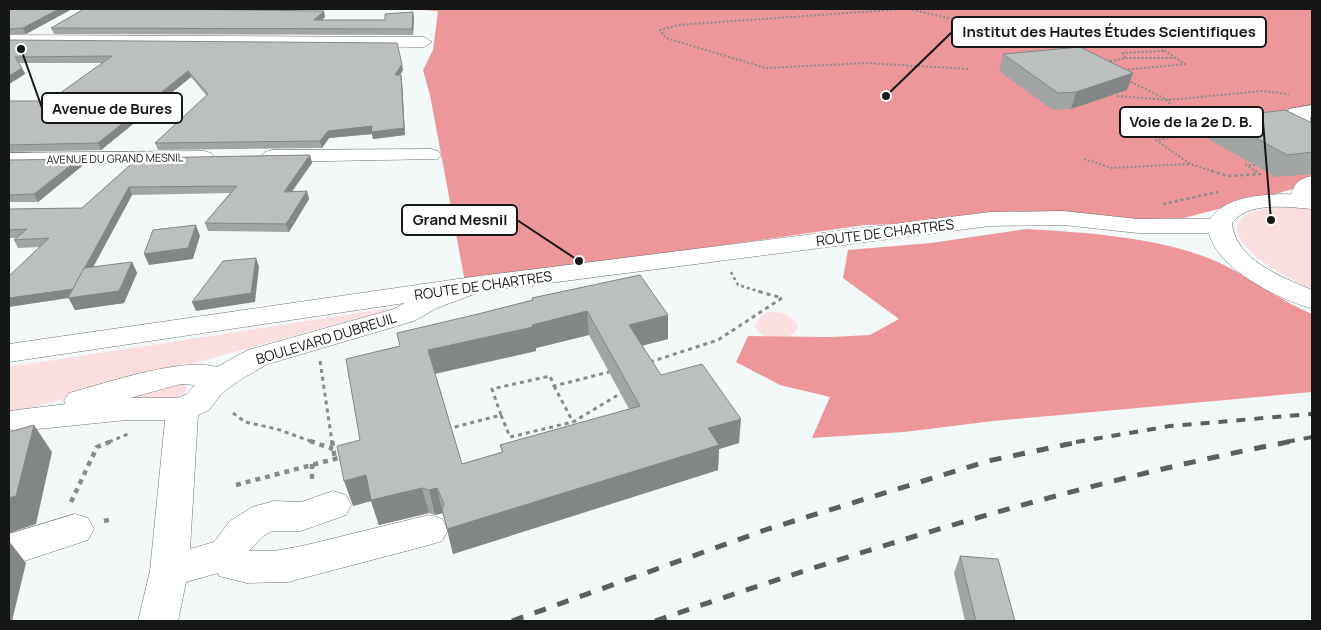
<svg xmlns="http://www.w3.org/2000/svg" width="1321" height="630" font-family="Manrope,sans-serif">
  <rect width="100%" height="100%" fill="#f3f8f8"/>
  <g fill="#fbdede">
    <path d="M1286,206L1312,208V289C1268,272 1183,214 1286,206Z"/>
    <path d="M398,307L9,414V367Z"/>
    <path d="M768,312C782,312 790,313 798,326C793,343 762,343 755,326L761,316Z"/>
    <path d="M183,384L188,388L180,399L128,400L131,396Z"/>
  </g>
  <g fill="#ee979a">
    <path d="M405,9H1312V184L1184,218L865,225L465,282L430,95L423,70L433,50L438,11Z"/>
    <path d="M1027,229C1089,233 1165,237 1222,264C1253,279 1280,301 1312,314V392L993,421L904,432L812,438L830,397L780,385L736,362L748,336L831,337L870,335L899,319L843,278L848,250L931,243Z"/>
  </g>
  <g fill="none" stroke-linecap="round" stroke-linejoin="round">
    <defs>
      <g id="minor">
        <path d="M9,35L424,37L432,42L424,47L9,45Z"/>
        <path d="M1312,105V116L1310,117L1312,135L1305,133L1287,113L1289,109Z"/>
        <path d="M431,149L438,151L441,155L438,159L272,162L265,160L262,156L265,152L272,150Z"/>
        <path d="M204,151L211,153L214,157L211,161L9,165V153Z"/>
        <path d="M1312,176V197L1308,205L1300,207L1292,205L1289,200C1295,184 1295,180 1312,176Z"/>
        <path d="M471,278L480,280L484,286L480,292L437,308L414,321L268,364L243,378L222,393L209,410L198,415L190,549L214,542L230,521L252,507L274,501L301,502L333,491L346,495L351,505L346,515L301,531H272L263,536L249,551H274L302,546L429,515L442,519L448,530L442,541L429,545L288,582L247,583L219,576L218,573L186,582L178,621H138L150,571L165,420H127L18,431L9,429V411L66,404L64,401L69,393C107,383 181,357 217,367L248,350L394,309L417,296ZM181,384L195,385L187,394L178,398H130Z"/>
        <path d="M75,514L88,518L94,529L88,540L9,566V534Z"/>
      </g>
      <path id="major" d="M1280,194L1312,195V209C1288,207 1248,201 1232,223C1235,260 1282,277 1312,290V308C1281,301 1216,268 1209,233H1138L1063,225L990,226L472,293L9,362V344L472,277L990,212L1063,211L1138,219H1210C1227,197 1254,196 1280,194Z"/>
    </defs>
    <use href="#minor" stroke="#6f7373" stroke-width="1"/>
    <use href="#major" stroke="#6f7373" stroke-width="1"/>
    <g stroke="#888b8b" stroke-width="2" stroke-dasharray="2 2" stroke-linecap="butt">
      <path d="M904,9L678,25L660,30L666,38L766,68L867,63L970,69"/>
      <path d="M908,9L980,25L1030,31L1114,26L1154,31"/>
      <path d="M1125,58L1123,53L1164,51"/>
      <path d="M1106,62L1125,58H1175"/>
      <path d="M1124,70L1185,64L1162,49"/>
      <path d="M1127,80L1168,100L1174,113L1186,124L1213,140"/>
      <path d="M1117,96L1168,100L1262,91L1289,94"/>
      <path d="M1196,134L1156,140L1190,164L1215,172"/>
      <path d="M1084,159L1112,168L1189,164"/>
      <path d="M1257,172L1246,165H1258"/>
    </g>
    <g stroke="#888b8b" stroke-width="2.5" stroke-dasharray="3 3" stroke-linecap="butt">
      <path d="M1211,171L1228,176L1260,174L1255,171"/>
      <path d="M1163,204L1218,192"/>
      <path d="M731,272L738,285L761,292"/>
    </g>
    <g stroke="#888b8b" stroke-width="3" stroke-dasharray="4 4" stroke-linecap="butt">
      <path d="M320,361L332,442"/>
      <path d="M650,362L718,340L782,298L757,291"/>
      <path d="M554,386L573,422"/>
      <path d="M233,413L245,422L277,429L313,442"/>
      <path d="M501,415L510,437L573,422L623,392"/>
      <path d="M447,429L501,415L492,389L550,376L554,386L613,371"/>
      <path d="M109,442L128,434"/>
    </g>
    <g stroke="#888b8b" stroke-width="4.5" stroke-dasharray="5 5" stroke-linecap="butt">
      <path d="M310,441L333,449"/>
      <path d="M332,441L335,459"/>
      <path d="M312,464V484"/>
      <path d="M236,485L342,457"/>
      <path d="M71,502L97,447L112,441"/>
      <path d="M104,521L113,519"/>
    </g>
    <use href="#minor" fill="#fff" fill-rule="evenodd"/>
    <use href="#major" fill="#fff" fill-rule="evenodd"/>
    <g stroke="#5c5f5f" stroke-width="4" stroke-dasharray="9 9" stroke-linecap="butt">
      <path d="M1076,442L1170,426L1312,414"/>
      <path d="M1286,442L1312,437"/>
    </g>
    <g stroke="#5c5f5f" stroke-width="5" stroke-dasharray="12 12" stroke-linecap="butt">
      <path d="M512,621L768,529L988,461L1083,441"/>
      <path d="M655,621C864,549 1075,483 1293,441"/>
    </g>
  </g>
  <g fill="#a1a5a4" fill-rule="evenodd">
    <path d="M9,9H72L26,34L9,35Z"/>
    <path d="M84,9H164L325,17L322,20H385L414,18L413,35L54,34L51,28Z"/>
    <path d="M9,40L403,70L400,75H401L402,82L405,135L373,139L372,134L329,138L322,148L158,150L155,143L207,96L191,77L101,150L9,152V101H49L103,63H19L25,74L9,84Z"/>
    <path d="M1003,54L1127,90L1071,109L1053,110L999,71Z"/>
    <path d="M1219,118L1312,123V174L1276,177L1210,140Z"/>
    <path d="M310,155L312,163L292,192L307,191L309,199L289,232L208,231L205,223L230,193L132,195L93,267L132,262L137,273L124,303L75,310L40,247L18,248L14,240L16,238H9V209L82,208L138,158Z"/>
    <path d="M9,160L82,166L38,202H9Z"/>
    <path d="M640,275L668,339L642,345L661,375L739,443L719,449L718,470L453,554L443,513L435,515L429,513L379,525L371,501L353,506L360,440L478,314L532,300V298ZM589,335L629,409L500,445L502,452L462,464L435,374L536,351V348Z"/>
    <path d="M960,556L1015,621H965L954,573Z"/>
  </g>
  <g fill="#838686">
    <path d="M59,9H72L26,34L23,28Z"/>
    <path d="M324,11L325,17L316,25L314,20Z"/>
    <path d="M413,12L414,18L413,35L412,29Z"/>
    <path d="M402,64L403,70L396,82L395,75Z"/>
    <path d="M22,68L25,74L9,84V76Z"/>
    <path d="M188,71L191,77L101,150L98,143Z"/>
    <path d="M1133,73L1127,90L1071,109L1076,92Z"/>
    <path d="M401,75L402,82L405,135L373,139L372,134L329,138L322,148L320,141L328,131Z"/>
    <path d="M310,155L312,163L286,199L284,192Z"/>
    <path d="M79,159L82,166L38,202L34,194Z"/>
    <path d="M129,187L132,195L77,297L132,262L137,273L124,303L75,310L69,298L9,307V298Z"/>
    <path d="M307,191L309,199L289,232L286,224Z"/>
    <path d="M196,225L200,236L193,259L149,265L144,254Z"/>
    <path d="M256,258L259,267L255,302L196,311L192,302Z"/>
    <path d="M587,311L589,335L536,348V351L433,374L428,350Z"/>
    <path d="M668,315V339L630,349L629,325Z"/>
    <path d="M741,419L739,443L719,449L718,470L453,554L447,529L708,428Z"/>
    <path d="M34,425L52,452L36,524L9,533V498Z"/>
    <path d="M366,475L422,488L429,513L379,525L371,501L353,506L344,481Z"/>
    <path d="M437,488L443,513L435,515L429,490Z"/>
    <path d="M9,541L26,563L12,621H9Z"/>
  </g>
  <g fill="#bbc0bf" stroke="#838686" fill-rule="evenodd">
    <path d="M9,9H59L23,28L9,29Z"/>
    <path d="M84,9H152L324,11L314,20H385V14L413,12L412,29L51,28Z"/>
    <path d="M9,40L397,43L402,64L395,75H401L404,128L371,132L372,126L328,131L320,141L155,143L208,94L188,71L98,143L9,145V101H49L112,56L15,57L22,68L9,76Z"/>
    <path d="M1080,47L1133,73L1076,92L1058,93L1003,54Z"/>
    <path d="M1285,110L1312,123V152L1287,155L1219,118Z"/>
    <path d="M310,155L284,192L307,191L286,224L205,223L237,186L129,187L73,289L9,298V276L49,238L14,240L27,229L9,230V209L82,208L138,158Z"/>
    <path d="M79,159L34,194L9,195V160Z"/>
    <path d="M196,225L188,248L144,254L153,230Z"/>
    <path d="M256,258L251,293L192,302L223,261Z"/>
    <path d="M132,262L119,291L68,298L84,268Z"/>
    <path d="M640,275L668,315L629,325L661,375L702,364L741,419L708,428L719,445L447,529L442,509L444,504L437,488L429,490L422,488L371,500L366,475L344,481L337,446L360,440L346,359L400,346L397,333L478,314L533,300L532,298ZM587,311L640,406L500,445L503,452L462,464L428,350L533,327L532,325Z"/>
    <path d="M34,425L16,496L9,498V432Z"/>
    <path d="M960,556L998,559L1015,621H976Z"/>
  </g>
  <g text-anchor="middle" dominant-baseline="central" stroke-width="5" stroke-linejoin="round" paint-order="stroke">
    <g font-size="11" fill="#151717" stroke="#fff">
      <text transform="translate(115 158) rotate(-1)">AVENUE DU GRAND MESNIL</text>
    </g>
    <g font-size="14" fill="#151717" stroke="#fff">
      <text transform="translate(885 232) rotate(-7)">ROUTE DE CHARTRES</text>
      <text transform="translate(483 285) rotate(-8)">ROUTE DE CHARTRES</text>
      <text transform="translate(326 338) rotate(-17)">BOULEVARD DUBREUIL</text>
    </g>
  </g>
  <path fill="none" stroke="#151717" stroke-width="2" d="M886 96L952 32M21 49L42 108M1271 220L1263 122M579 261L517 220"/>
  <g fill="#151717" stroke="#fff" stroke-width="2">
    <circle cx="886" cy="96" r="5"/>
    <circle cx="21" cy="49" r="5"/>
    <circle cx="1271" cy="220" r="5"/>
    <circle cx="579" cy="261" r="5"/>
  </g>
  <g fill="#fff" stroke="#151717" stroke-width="2">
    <rect x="952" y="17" width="314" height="30" rx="5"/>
    <rect x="42" y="93" width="140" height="30" rx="5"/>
    <rect x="1120" y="107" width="143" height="30" rx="5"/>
    <rect x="402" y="205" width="115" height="30" rx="5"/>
  </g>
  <g font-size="15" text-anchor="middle" font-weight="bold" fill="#151717">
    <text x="1109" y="37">Institut des Hautes Études Scientifiques</text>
    <text x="112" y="114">Avenue de Bures</text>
    <text x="1191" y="127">Voie de la 2e D. B.</text>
    <text x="460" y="225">Grand Mesnil</text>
  </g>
  <rect width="1321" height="630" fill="none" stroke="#151717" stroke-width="20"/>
</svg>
